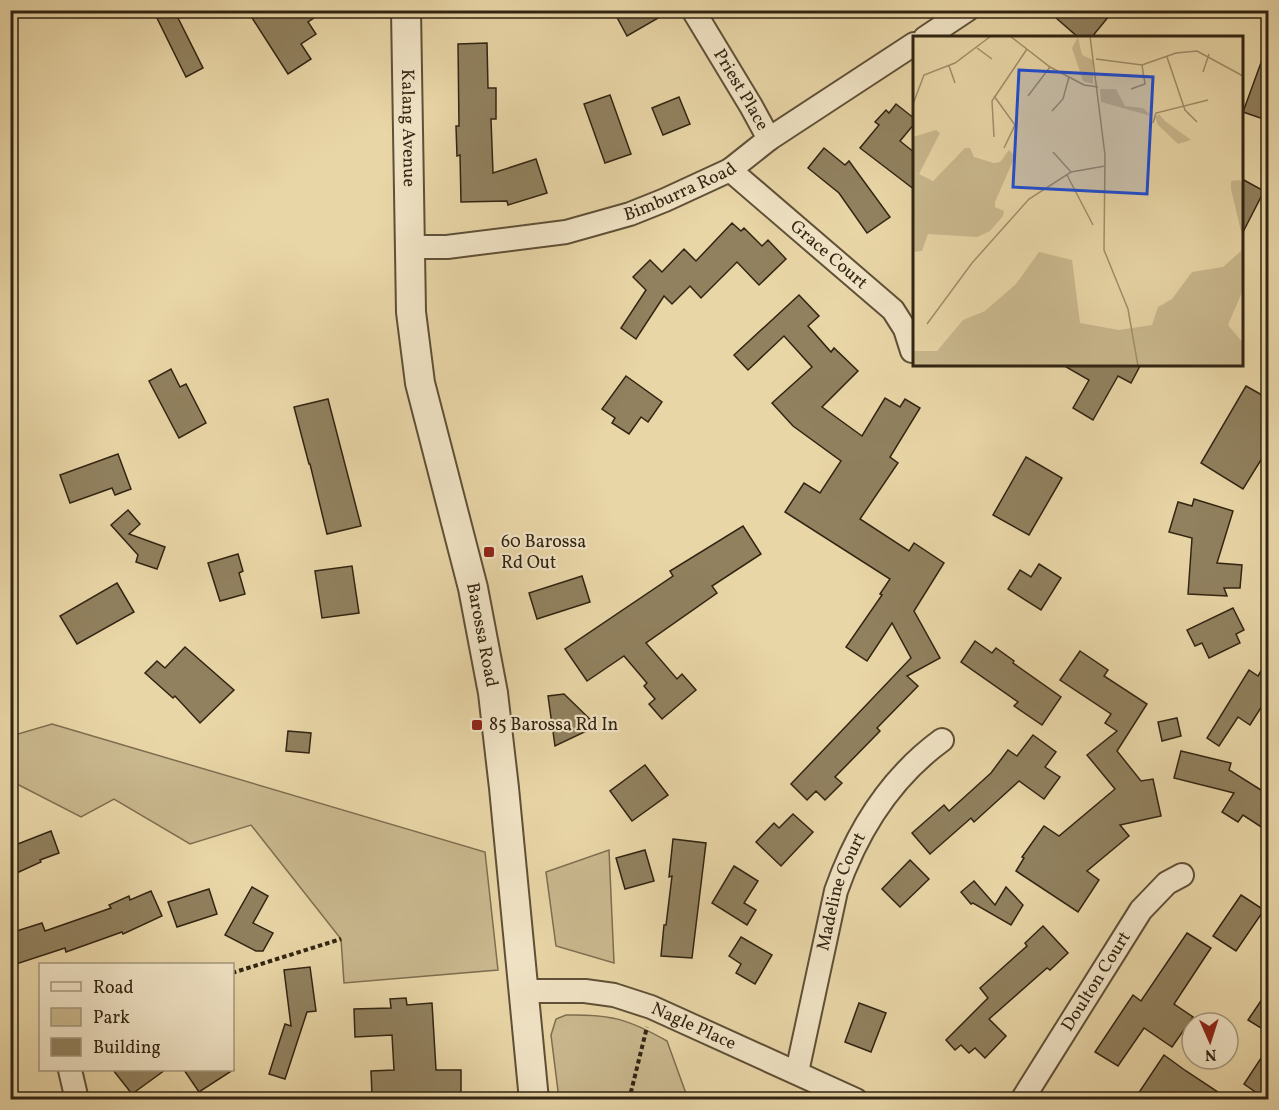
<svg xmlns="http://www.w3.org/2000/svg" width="1279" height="1110" font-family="Vollkorn,serif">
  <rect width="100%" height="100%" fill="#e9d6a7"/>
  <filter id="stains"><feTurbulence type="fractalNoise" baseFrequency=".00333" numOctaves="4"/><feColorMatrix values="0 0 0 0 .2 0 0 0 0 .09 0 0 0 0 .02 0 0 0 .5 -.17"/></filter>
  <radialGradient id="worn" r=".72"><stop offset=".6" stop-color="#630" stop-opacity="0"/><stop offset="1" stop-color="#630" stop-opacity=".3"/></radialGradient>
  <g fill="#cab88e" stroke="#7e6e50" stroke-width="1.5">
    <path d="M52,724L485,852L498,970L344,983L341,939L251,825L190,844L114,799L81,817L11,781V736Z"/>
    <path d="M609,850L614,963L556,946L546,872Z"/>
    <path d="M566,1015C611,1014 628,1019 667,1041L688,1099H559L551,1035L556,1019Z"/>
  </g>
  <g fill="#91815f" stroke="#312412" stroke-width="1.5">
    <path d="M153,10H174L203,68L186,77Z"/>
    <path d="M247,10H326L308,22L316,34L301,44L311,59L288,74Z"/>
    <path d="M613,10H672L627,36Z"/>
    <path d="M1047,10H1114L1091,38H1079Z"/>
    <path d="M487,43L488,88H496V119H491L493,173L536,159L547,193L508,205L507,201L461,202L460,155L457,156L456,126H459L458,44Z"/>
    <path d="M1266,49H1269V121L1243,112Z"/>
    <path d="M610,95L631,154L605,163L584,104Z"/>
    <path d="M679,97L690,124L663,135L652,108Z"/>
    <path d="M896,104L915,119V123L900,141L915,153V190L860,148L879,125L875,122L886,110L889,113Z"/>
    <path d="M824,148L845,165L849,161L890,217L867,233L839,193L808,168Z"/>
    <path d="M1242,179L1264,191L1242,234Z"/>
    <path d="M732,223L741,231L744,228L762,246L768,240L786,259L759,285L737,262L701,298L690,286L672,304L664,296L636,339L621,328L646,290L633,277L650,260L662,272L684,249L696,261Z"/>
    <path d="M799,295L819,316L808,326L831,352L834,348L858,371L822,407L862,436L885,398L900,407L905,399L920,408L890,457L898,463L860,519L909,551L914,543L944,563L914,611L940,658L907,676L918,686L877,728L880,731L835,777L842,783L825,800L816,791L807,800L791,784L911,658L892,623L867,661L846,647L882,595L880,594L890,579L785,512L804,483L820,493L841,461L793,426L772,403L812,367L784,336L748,370L734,355Z"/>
    <path d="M1061,364H1141L1131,383L1118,376L1093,420L1073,408L1089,380Z"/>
    <path d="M171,369L180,387L186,384L206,423L179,438L149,381Z"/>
    <path d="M626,376L662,402L648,422L641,417L629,434L612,423L615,418L602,409Z"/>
    <path d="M1246,386L1269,399V447L1243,489L1201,463Z"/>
    <path d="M328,399L361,526L327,534L310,464H309L294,407Z"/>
    <path d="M118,454L131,489L115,495L112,488L70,503L60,475Z"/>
    <path d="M1026,457L1062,478L1029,535L993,515Z"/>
    <path d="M1194,499L1233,511L1217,563L1242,565L1240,588H1224L1227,596L1188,594L1192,538L1169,532L1178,502L1192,506Z"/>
    <path d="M128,510L140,524L129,534L165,547L157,569L136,562L138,555L111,525Z"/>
    <path d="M743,526L761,554L712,586L717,593L646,643L677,679L682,674L696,690L662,719L649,704L655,699L644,686L647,683L624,656L587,681L565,649L673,576L670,571Z"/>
    <path d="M238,554L243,571L239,573L245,594L220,601L208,563Z"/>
    <path d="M1039,564L1061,578L1041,610L1008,589L1020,570L1031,577Z"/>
    <path d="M352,566L359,613L322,618L315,571Z"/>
    <path d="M582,576L590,602L537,619L529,593Z"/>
    <path d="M117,583L134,612L77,644L60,616Z"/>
    <path d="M1233,608L1244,630L1236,634L1240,643L1209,658L1202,643L1195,646L1187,630Z"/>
    <path d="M975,641L992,653L996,648L1014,661L1013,663L1061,697L1042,725L1014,706L1018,702L961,662Z"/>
    <path d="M185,647L234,690L200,723L175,696L173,698L145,673L157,661L165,668Z"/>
    <path d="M1080,651L1108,670L1104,676L1147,704L1117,751L1141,781L1153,779L1161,816L1120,825L1129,836L1087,871L1099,880L1078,912L1016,871L1024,858L1022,857L1044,826L1059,836L1115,789L1087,755L1117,731L1105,723L1111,714L1060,680Z"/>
    <path d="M1269,658V695L1250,725L1238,717L1219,746L1207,738L1249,670L1258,676Z"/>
    <path d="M564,694L597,726L555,746L548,696Z"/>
    <path d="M1177,718L1181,736L1162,741L1158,722Z"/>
    <path d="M288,731L311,733L309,753L286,751Z"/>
    <path d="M1033,735L1056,752L1045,767L1060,777L1044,799L1019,781L974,822L971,818L930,854L912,833L944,805L949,811L991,773L1008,750L1017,756Z"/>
    <path d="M1181,751L1231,763L1229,770L1269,795V832L1243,815L1238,822L1222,812L1234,793L1174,778Z"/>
    <path d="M645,765L668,795L632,821L610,791Z"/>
    <path d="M793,814L813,832L781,866L756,842L774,823L779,828Z"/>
    <path d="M51,831L59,853L40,860L41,862L10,876V847Z"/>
    <path d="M673,839L706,843L692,958L661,956L664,925H666L672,876L669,877Z"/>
    <path d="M645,850L654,881L625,889L616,858Z"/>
    <path d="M910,860L929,879L900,907L882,889Z"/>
    <path d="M734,866L758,881L744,903L756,910L747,925L712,903Z"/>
    <path d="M974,881L995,905L1006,887L1023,905L1011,925L973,903L971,904L961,892Z"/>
    <path d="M252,887L268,896L253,923L273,933L263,951H256L225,935Z"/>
    <path d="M209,889L217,914L177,927L168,902Z"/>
    <path d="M151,891L162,916L123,934L122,932L66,952L65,948L10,966V933L42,923L45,931L111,908L109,905L129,896L130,900Z"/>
    <path d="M1241,895L1264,910L1236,951L1213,936Z"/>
    <path d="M1043,926L1068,953L1050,970L1047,968L989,1019L1006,1036L985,1058L975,1048L969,1053L961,1045L955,1050L946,1040L988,998L980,988L1027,946L1025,943Z"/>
    <path d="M1187,933L1211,948L1174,1004L1193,1017L1172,1047L1144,1028L1118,1066L1095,1052L1133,995L1141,1001Z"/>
    <path d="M741,937L772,955L755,984L736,973L741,964L729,956Z"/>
    <path d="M310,967L316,1011L307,1012L285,1079L269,1074L285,1024L291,1026L284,970Z"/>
    <path d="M1269,989V1033L1248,1020Z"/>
    <path d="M406,998L407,1005L432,1003L436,1070H461V1094L372,1095L371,1071L394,1070L392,1035L355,1037L354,1009L391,1008L390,999Z"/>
    <path d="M859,1003L886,1013L871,1052L845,1042Z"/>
    <path d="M1269,1046V1100H1267L1244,1084Z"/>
    <path d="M1164,1055L1186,1071L1230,1100H1134Z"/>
    <path d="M113,1070H165L132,1094Z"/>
    <path d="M184,1070H233L199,1092Z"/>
  </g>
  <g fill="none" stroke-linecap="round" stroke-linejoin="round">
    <defs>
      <g id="minor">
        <path id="s1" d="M693,10L751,106L769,139"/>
        <path d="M925,38L967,10"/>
        <path id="s2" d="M730,170L893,310L905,329L912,351"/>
        <path id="s3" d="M410,247H447L566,232L630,214L665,200L730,170L769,139L914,44"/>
        <path id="s4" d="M522,991H585L614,995L651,1007L856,1100"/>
        <path d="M70,1070L77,1100"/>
        <path id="s5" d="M797,1072L836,891C857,831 890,778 942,740"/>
        <path id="s6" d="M1022,1100L1141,910L1167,883L1182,875"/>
      </g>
      <g id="tertiary">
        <path id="s7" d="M406,10L411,312L420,383L473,588L493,693L504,788L534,1100"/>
      </g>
    </defs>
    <use href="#minor" stroke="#5f5037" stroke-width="26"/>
    <use href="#tertiary" stroke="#5f5037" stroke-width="32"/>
    <g stroke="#312412" stroke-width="4" stroke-dasharray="4.5 3" stroke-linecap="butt">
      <path d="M232,973L341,939"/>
      <path d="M629,1100L647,1027"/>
    </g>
    <use href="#minor" stroke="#f1e4c6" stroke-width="22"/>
    <use href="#tertiary" stroke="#f1e4c6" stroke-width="28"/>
  </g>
  <g fill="#8f2418" stroke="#f1e4c6" stroke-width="2">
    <rect x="483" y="546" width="12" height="12" rx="3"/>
    <rect x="471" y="719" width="12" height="12" rx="3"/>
  </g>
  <g text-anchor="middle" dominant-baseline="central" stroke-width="4.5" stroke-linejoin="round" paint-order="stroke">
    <g font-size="18" fill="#312412" stroke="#f1e4c6">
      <text stroke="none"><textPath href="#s1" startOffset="93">Priest Place</textPath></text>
      <text stroke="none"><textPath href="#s7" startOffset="118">Kalang Avenue</textPath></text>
      <text stroke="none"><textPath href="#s3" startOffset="278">Bimburra Road</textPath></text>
      <text stroke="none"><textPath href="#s2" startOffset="130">Grace Court</textPath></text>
      <text stroke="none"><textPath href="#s7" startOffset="633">Barossa Road</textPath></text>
      <text stroke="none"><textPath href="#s5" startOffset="186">Madeline Court</textPath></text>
      <text stroke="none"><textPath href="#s6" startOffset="140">Doulton Court</textPath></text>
      <text stroke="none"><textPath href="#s4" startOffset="178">Nagle Place</textPath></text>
    </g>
    <g font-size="18" fill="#312412" stroke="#f1e4c6" text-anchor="start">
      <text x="501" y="542">60 Barossa<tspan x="501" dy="21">Rd Out</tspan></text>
      <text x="489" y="725">85 Barossa Rd In</text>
    </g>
  </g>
  <g transform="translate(913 36)">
    <rect width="330" height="330" fill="#e9d6a7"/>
    <path d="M165,1L169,19L180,24V48L170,45L159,12ZM187,53H203L212,70L230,72L238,80L188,66ZM246,78L252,85L278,104L265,108L245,89L242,81ZM23,94L27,97L6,138L20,145L52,112H57L61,121L81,127L87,126L96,114L102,120L82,166V171L91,175L90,180L77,195L64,201L15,198L9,215L0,216V101ZM326,144L330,147V254L315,289L330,307V330H0V315H24L50,284L72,275L103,248L126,216L159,224L167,287L206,294L239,289L245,271L259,263L279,236L310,231L328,215L329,200L318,153V145Z" fill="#cab88e"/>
    <path fill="none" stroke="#9f8f6b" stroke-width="1.5" d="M97,0L137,31L171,49L185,51M177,0L192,119L191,214L215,273L225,330M64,12L79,23M254,21L272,74L284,86M183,23L229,29L263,17L284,15L330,40M36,30L42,47M290,36L296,18M218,53L232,48L229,29M81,60L102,89L91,112M115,60L137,31M0,68L11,39L42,27L78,0M139,75L150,63L156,41M240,87L243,77L295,64M81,101L79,65L114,13M140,116L158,136M154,139L180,189M14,288L59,227L116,163L158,136L192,130"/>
    <path fill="#1d4ed8" fill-opacity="0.15" stroke="#1d4ed8" stroke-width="3" d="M106,34L240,41L234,158L100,151Z"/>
    <rect width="330" height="330" fill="none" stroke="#312412" stroke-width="3"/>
  </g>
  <rect width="1279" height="1110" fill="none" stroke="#e9d6a7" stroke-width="36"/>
  <rect x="12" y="12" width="1255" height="1086" fill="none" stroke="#312412" stroke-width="3"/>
  <rect x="18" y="18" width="1243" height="1074" fill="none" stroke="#312412" stroke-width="1.5"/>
  <rect x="39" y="963" width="195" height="108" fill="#f1e4c6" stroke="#a4977e" stroke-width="1.5"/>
  <rect x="51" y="982" width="30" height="9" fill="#f1e4c6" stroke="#a4977e" stroke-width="1.5"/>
  <text x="93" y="993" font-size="18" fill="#312412">Road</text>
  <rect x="51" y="1008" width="30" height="18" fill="#cab88e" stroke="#a4977e" stroke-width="1.5"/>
  <text x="93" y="1023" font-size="18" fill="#312412">Park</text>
  <rect x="51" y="1038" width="30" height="18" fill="#91815f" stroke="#a4977e" stroke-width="1.5"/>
  <text x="93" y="1053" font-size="18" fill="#312412">Building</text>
  <g transform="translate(1210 1041) rotate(177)"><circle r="28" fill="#f1e4c6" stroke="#a4977e" stroke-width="1.5"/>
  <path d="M0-4.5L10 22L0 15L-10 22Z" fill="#8f2418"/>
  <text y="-9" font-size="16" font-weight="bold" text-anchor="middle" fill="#312412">N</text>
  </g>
  <rect width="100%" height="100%" filter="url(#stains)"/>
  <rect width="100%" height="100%" fill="url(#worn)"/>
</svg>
